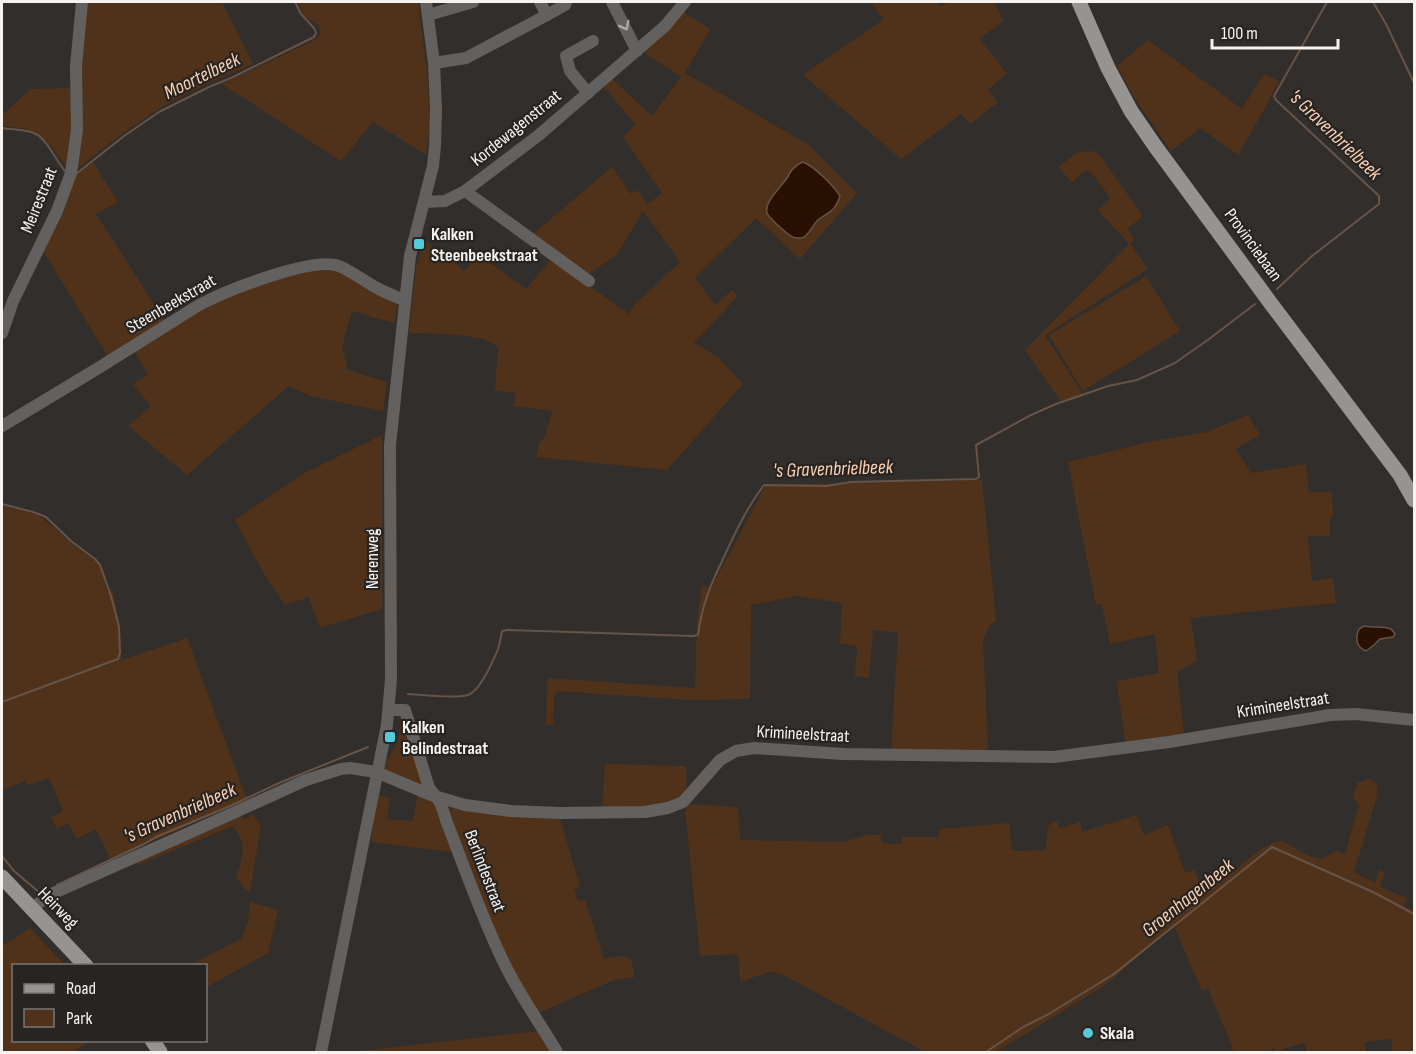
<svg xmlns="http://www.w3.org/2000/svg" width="1416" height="1054" font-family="'Sofia Sans Condensed',sans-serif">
  <rect width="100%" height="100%" fill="#322e2b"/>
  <g fill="#50321b">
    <path d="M86,2H222L253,64C232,73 210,82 190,92C148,112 112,141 76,170L78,78Z"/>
    <path d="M298,2H418L427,71L430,122L426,155L373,122L341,161L222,84L315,40L320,35L319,25C308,22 301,12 298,2Z"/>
    <path d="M870,2H937L940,7L949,2H994L1004,21L979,39L993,55L1007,74L987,90L998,102L971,124L961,114L901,159L803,75L884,19Z"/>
    <path d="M682,11L710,29L685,73L809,145L857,193L800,259L756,218L695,278L715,305L732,290L738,296L694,343L718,357L743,384L667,470L536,457L540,441L545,437L552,411L514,406L515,393L495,390L498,348C488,332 429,334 409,333L416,267L424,240L465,271L478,254L526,289L551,259L629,314L634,305L680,262L643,211L617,255L587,275L532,235L612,167L631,194L637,190L648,204L662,193L623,137L630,131L635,124L602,85L611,78L652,116L681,77L642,51Z"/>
    <path d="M1148,40L1242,109L1264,74L1279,81L1260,117L1238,155L1200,128L1171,151L1133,96L1117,66Z"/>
    <path d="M73,88L74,120L68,168C62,162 58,155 53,148C39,128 24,128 2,126V112H6L30,89Z"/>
    <path d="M1091,151L1098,153L1143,216L1127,229L1135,239L1130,244L1148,269L1045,335L1084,396L1061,402L1025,350L1129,244L1098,210L1110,199L1107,193L1091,172L1085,171L1072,182L1058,167L1078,152Z"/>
    <path d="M93,162L118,202L96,214L165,321L109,358L42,249L76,175Z"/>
    <path d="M323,268L338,271L398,302L394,323L352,311L342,347L348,370L387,382L383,411L310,396L289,386L187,475L128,426L151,406L133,384L148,374L134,351L205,306L259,284Z"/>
    <path d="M1146,276L1180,331L1083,391L1049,335Z"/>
    <path d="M1248,415L1260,435L1236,449L1251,473L1306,464L1309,492H1332L1333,517L1330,518V536H1308L1312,581L1333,578L1336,603L1191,618L1197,661L1177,672L1184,735L1125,742L1117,681L1159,673L1155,634L1110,644L1102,604L1096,605L1068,462L1154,441L1207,432Z"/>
    <path d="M382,435V609L320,628L309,597L285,605L263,572L235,520L303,474Z"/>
    <path d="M982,480L996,621L990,625L983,639L988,749L983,751H891L898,633L873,630L869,678L855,676L857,646L840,644L842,603L798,596L751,605L750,699L689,700L558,691L554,697L553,725H546L547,678L695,688L697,621L702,586L711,588L766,485Z"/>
    <path d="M2,505L38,515L51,525L70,542L95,561L102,571L107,591L112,589L120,626L122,660L187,638L247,800L110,859L96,829L76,839L68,823L57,829L51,817L63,811L49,778L27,785L26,781L2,790Z"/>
    <path d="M401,713L428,789L384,772C386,758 388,760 394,749C400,739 400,725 401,713Z"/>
    <path d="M605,764L686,766C686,774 688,787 684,794C674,810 619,808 602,808Z"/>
    <path d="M1370,779L1377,784V796L1354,872L1375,883L1379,870L1385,872L1380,887L1407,898L1404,906L1414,911V1052H1393L1391,1039L1365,1042L1366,1052H1307L1305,1043L1276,1051L1273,1048L1268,1052H1234L1208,988L1202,991L1174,926L1105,985L996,1052H925L780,973L768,972L740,982L738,954L700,956L685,811L688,804L738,807L740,840L843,842L867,835H881V843L901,844L902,837H939L940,829L1009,823L1012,851L1046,850L1048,827L1052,822H1058L1059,829L1080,822L1082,832L1136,815L1144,835L1168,825L1185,873L1194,870L1205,894L1261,849L1272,843L1282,841L1309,856L1322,859L1336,851L1345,854L1359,805L1353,797L1357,783Z"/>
    <path d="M418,794L436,800L453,852L371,842L377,795L390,798L387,819L413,821Z"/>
    <path d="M454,808L560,818L580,887L574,889L578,901L585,900L604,959C614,956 620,955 631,958L635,977L614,980L538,1013L506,961L447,812L451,811L452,809Z"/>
    <path d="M240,814L244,820L253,814L261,826L250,892L246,890L236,877C243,854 248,847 233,826L138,865L135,861Z"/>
    <path d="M250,902L278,910L268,953L207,987L206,966L195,965L194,963L242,938L248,921Z"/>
    <path d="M30,928L65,965L14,966V1040L90,1041L73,1052H2V946Z"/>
    <path d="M539,1031L551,1052H350Z"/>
  </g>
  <g fill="#2a1000" stroke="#675448" stroke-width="1.5">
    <path d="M803,162C815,167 833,185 840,196C835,211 831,211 819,219C813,224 810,233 804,237C801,239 794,238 791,236C786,233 769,218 767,213C764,202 781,187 787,178C790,174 790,170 795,167C798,164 799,164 803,162Z"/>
    <path d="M1364,626C1374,628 1382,626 1391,629L1395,634L1393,637L1380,639L1374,645L1366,651C1356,647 1355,638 1359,629Z"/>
  </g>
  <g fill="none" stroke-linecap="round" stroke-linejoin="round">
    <g stroke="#675448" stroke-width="2">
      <path d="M1373,2L1386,24L1414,83"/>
      <path d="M2,128C12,130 26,129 36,134C48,140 56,162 66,172"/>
      <path d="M76,174L124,136L159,112L209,87L231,78L314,37L316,33L314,28L301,14L295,2"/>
      <path d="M1277,289L1312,256L1379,204V196L1276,100L1274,96L1327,2"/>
      <path d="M2,504L33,512L46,517L71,541L95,559L100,565L111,596L119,627L120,653L118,659L2,702"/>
      <path d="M408,694C423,695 455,699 468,695C481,690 493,661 498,649C500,643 501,637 502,631L507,630L693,636L698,635C702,605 710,586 723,559C735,533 747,507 764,485L827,486L851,482L976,479L979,477L976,445L1031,415L1056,404L1108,386L1137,380L1175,363L1209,339L1255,304"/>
      <path d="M2,856L14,871L40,893L46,890"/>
      <path d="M57,885L144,844L156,837L230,806L279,783L368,747"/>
      <path d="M986,1052L1023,1027L1047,1015L1114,974L1272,847L1375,893L1414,914"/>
    </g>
    <g stroke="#636160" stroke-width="12">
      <path d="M612,2L637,51"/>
      <path d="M428,15L473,2"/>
      <path d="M547,15L565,5L566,2"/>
      <path d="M434,63L466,58L547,15L540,2"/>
      <path d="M588,93L570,71L566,56L593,41"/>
      <path d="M465,191L589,281"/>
      <path d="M425,202L445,201L465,191L539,135L665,26L685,2"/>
      <path d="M2,333L13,301L57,211L71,173L77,130L76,66L82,2"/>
      <path d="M2,426L100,367L199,305C225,291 313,256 339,266C351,271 363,280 375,287C384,292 394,296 404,300"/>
      <path d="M389,710H405L429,788C439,799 442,805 446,820C465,869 482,919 505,965C520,996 540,1023 557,1052"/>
      <path d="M32,909L47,896L189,833L306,780L341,769L350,768L376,772L431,795L465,805L511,811L560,813L645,812L668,808L683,802L720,760L736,751L754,748L843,754L1054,757L1169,742L1330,715L1356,714L1414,720"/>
      <path d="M321,1052L387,725L391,679L390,445L410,256L433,166L435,146L436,109L434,63L426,2"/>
    </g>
    <g stroke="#979390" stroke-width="15">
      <path d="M1079,2L1108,68L1131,111L1155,146L1272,305L1400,475L1414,500"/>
      <path d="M2,877L86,966"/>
      <path d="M152,1040L160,1052"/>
    </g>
  </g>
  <defs><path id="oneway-chevron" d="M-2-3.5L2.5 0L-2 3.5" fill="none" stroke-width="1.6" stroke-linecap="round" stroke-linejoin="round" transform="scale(1.5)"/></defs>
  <use stroke="#acaaa8" href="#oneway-chevron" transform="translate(625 26) rotate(62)"/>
  <g fill="#53cbdb" stroke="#282421" stroke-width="2">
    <rect x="413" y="238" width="12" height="12" rx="3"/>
    <rect x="384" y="731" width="12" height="12" rx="3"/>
    <circle cx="1088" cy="1033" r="6"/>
  </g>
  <g text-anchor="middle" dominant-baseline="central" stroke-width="4.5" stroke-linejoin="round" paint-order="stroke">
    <g font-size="18" fill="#f5f2f0" stroke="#282421">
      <text transform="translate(516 128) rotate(-39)">Kordewagenstraat</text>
      <text transform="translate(39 200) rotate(-68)">Meirestraat</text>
      <text transform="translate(1253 245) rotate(54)">Provinciebaan</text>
      <text transform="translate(171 304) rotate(-30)">Steenbeekstraat</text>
      <text transform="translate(372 559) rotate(-90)">Nerenweg</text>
      <text transform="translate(1283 705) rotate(-9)">Krimineelstraat</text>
      <text transform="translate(803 734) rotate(3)">Krimineelstraat</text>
      <text transform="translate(485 871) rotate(69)">Berlindestraat</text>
      <text transform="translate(58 908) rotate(46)">Heirweg</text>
    </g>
    <g font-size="18" font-weight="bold" fill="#f5f2f0" stroke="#282421" text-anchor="start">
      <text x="431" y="234">Kalken<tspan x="431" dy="21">Steenbeekstraat</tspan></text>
      <text x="402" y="727">Kalken<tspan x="402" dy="21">Belindestraat</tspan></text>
      <text x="1100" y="1033">Skala</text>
    </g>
    <g font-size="20" font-style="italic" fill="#f8d0b4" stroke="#282421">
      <text transform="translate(202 76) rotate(-26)">Moortelbeek</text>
      <text transform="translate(1335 135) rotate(44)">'s Gravenbrielbeek</text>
      <text transform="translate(833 469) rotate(-2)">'s Gravenbrielbeek</text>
      <text transform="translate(180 813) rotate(-24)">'s Gravenbrielbeek</text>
      <text transform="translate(1188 898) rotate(-39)">Groenhagenbeek</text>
    </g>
  </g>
  <rect width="1416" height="1054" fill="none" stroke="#f5f2f0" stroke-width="6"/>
  <rect x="12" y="964" width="195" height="78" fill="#282421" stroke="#7a7674" stroke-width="1.5"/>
  <rect x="24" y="984" width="30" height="9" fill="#979390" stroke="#7a7674" stroke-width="1.5"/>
  <text x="66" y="994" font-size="18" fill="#f5f2f0">Road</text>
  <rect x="24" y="1009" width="30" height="18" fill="#50321b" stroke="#7a7674" stroke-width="1.5"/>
  <text x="66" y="1024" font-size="18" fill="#f5f2f0">Park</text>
  <path d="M1212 39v9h126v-9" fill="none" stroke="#f5f2f0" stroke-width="3"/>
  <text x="1221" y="39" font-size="18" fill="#f5f2f0" stroke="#282421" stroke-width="4.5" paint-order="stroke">100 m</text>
</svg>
